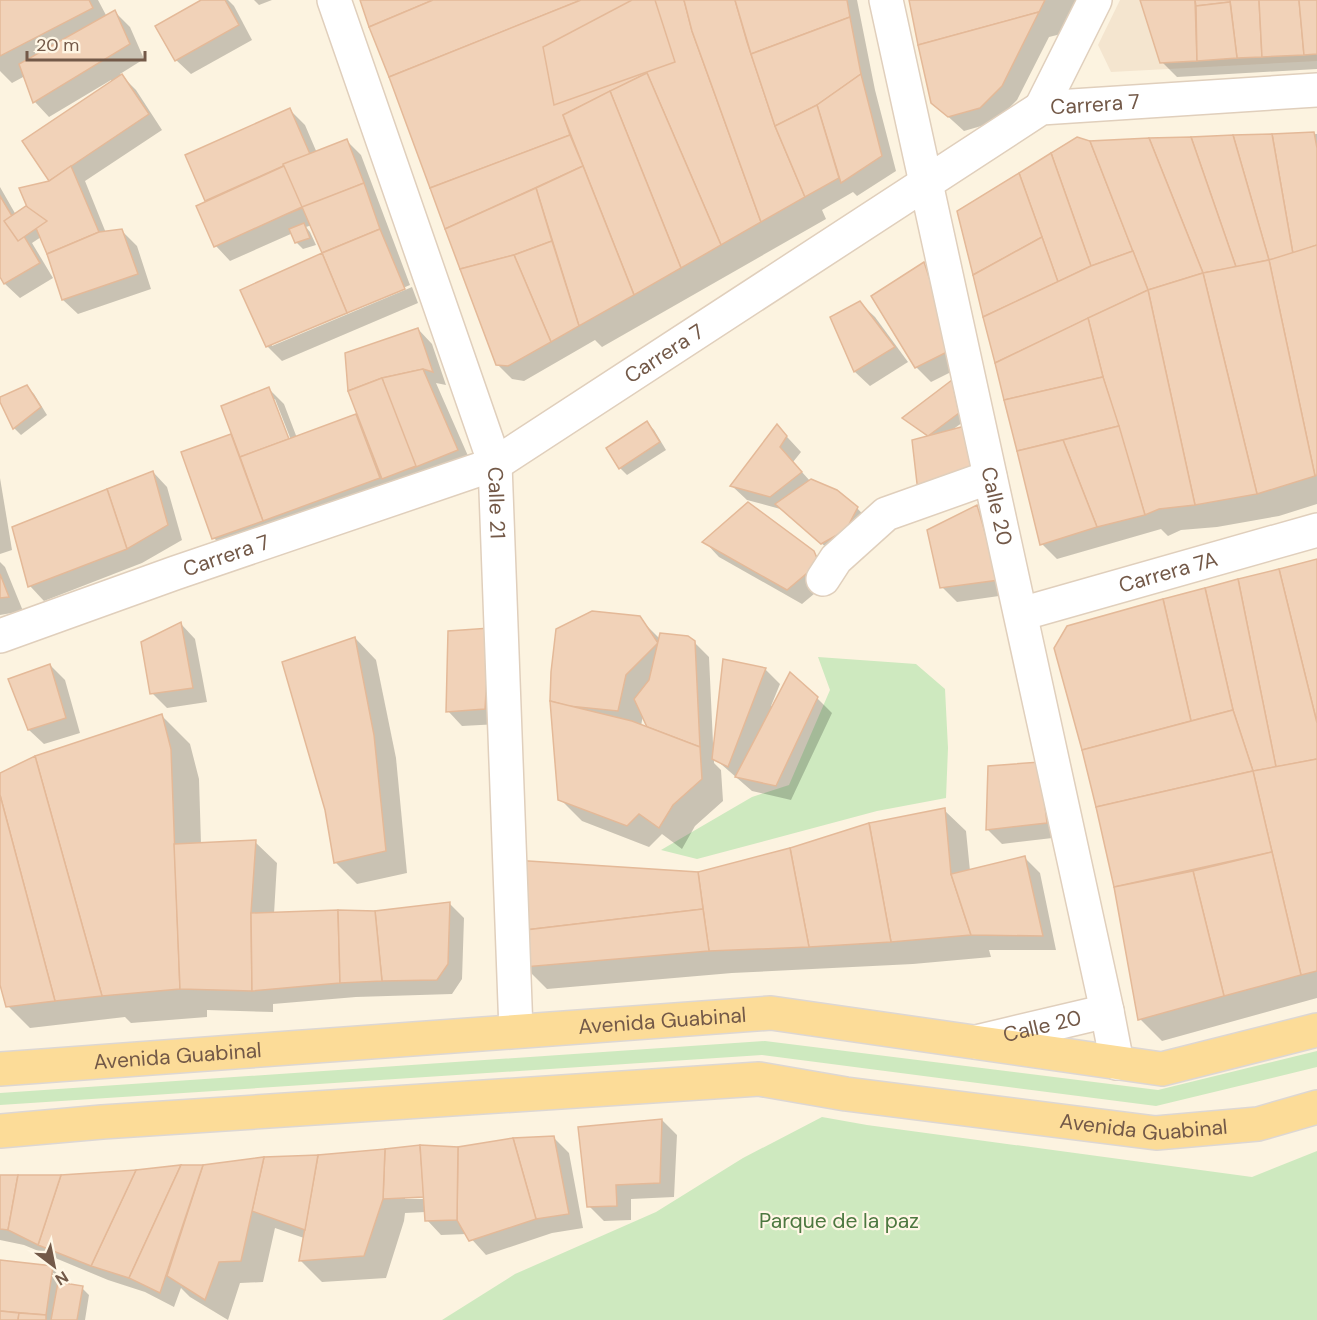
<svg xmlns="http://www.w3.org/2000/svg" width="1317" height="1320" font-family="'DM Sans',sans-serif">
  <rect width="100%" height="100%" fill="#fcf3e0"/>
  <path fill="#f4e5cf" d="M1120,0H1317V61L1111,72L1098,45Z"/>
  <g fill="#cee9bf">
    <path d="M818,657L916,664L945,689L948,748L946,798L877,811L697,859L661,850L752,797L789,785L830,690Z"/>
    <path d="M765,1041L1158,1090L1317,1051V1067L1156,1106L762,1055L0,1105V1093Z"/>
    <path d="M822,1117L867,1125L1252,1177L1317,1151V1320H442L515,1274L656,1212L743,1158Z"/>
  </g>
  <g fill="#0003" fill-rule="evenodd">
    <path d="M0,0H98L107,17L115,12L130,27L144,59L120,74L136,90L162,130L85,181L106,233L122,231L137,246L151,289L78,314L63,300L41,237L32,243L53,278L20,298L5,284L0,274V187L16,215L26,208L52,182L112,82L111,80L49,117L35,102L25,76L12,83L0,71Z"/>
    <path d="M204,0H228L234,6L252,40L191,74L176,60Z"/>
    <path d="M254,0H272L259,5Z"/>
    <path d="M362,0H857L875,90L896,171L857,196L853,192L822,210L826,219L602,347L595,340L524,381L512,379L497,364Z"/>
    <path d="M911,0H1076L1061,34L1049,37L1017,100L995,122L964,131L932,102Z"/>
    <path d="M1141,0H1317V69L1177,77L1162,62Z"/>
    <path d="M290,110L305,125L317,153L346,140L361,155L410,285L272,343V346L412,287L418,303L282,361L267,346L324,254L312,225L306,227L310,232L316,245L303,249L296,242L293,233L230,261L216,246L207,202L187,156Z"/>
    <path d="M1317,134V504L1279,516L1217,527L1181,530L1168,536L1161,529L1057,559L1042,544L959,212L1088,142Z"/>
    <path d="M924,264L939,279L963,366L931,382L916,367Z"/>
    <path d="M860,303L875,317L908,362L870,386L855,372L832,318Z"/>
    <path d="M418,329L432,344L446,385L436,383L472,465L228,553L214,538L183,453L233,435L269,389L284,404L297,438L355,415L361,421ZM275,399L291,440H288L272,400Z"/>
    <path d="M951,382L958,389L966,420L952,430L928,437L904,418Z"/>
    <path d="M27,387L34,394L47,415L21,435L14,428Z"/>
    <path d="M647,423L654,430L666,450L627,475L620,468Z"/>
    <path d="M777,426L801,452L793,462L810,481L857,508L871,523L837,557L784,510L747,500L732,486Z"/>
    <path d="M153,472L167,487L182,540L142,563L44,601L30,586L14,528Z"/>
    <path d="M0,478L12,550L0,554Z"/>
    <path d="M976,507L991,522L1013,594L957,602L942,587Z"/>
    <path d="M705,542L813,552L828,568L833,578L802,604L719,557Z"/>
    <path d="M1317,561V998L1162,1041L1140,1019L1116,887L1097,806L1055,648Z"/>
    <path d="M0,562L5,567L23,611L0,615Z"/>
    <path d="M639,618L660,639L694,642L709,657L713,743H715L765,669L780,684L771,706L817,698L832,713L791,800L752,791L714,758V763L721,770L723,801L695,826L682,849L662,834L649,847L582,821L560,799L552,701ZM643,715L653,731L641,726Z"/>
    <path d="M181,624L195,639L207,702L167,708L152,693Z"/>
    <path d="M490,629L499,724L462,726L448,711Z"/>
    <path d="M355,638L376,660L396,758L407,873L357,884L335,862Z"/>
    <path d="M50,665L65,680L80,733L44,744L29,730Z"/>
    <path d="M162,716L190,744L199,779L201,844L255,842L277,863L274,914L375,913L449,903L464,918L462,979L452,994L356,997L273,1004V1012L207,1010V1017L131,1023L125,1017L30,1028L8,1006L0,979V774Z"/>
    <path d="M1039,764L1061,837L1002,844L987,829Z"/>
    <path d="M944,810L966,831L970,871L1025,858L1040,873L1056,950H989L991,957L913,964L732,973L547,989L525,967L698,873Z"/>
    <path d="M662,1120L677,1135L674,1197L631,1199V1220L604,1221L589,1206Z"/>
    <path d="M554,1138L569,1153L583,1228L552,1233L486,1255L467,1234L441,1235L427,1220L426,1212L405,1213L404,1221L386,1278L322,1282L300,1260L304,1238L275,1228L263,1282L240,1283L228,1320L190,1297L181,1288L174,1307L145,1292L108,1280L24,1245L0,1240V1176H61L181,1166L203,1167L458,1148ZM405,1196H431V1199H405Z"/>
    <path d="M52,1267L67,1282V1285L82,1288L89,1295L85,1320H0V1275Z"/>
  </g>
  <g fill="#f1d2b8" stroke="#e4b998" stroke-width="1.5">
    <path d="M0,0H89L93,8L0,56Z"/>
    <path d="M201,0H225L239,25L175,61L155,26Z"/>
    <path d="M360,0H433L369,27Z"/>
    <path d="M433,0H581L389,77L369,27Z"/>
    <path d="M581,0H632L647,73L563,115L570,135L430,188L389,77Z"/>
    <path d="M632,0H684L692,31L761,222L721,245L647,73Z"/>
    <path d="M632,0H655L675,62L554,105L543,47Z"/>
    <path d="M684,0H735L747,42L775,126L805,197L761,222L692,31Z"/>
    <path d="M735,0H847L850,17L751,54Z"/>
    <path d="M909,0H1045L1039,12L918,45Z"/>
    <path d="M1140,0H1195L1197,61L1160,63Z"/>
    <path d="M1195,0H1230V2L1196,6Z"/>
    <path d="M1230,0H1259L1262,57L1237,58Z"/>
    <path d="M1259,0H1299L1304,55L1262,57Z"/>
    <path d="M1299,0H1317V54L1304,55Z"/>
    <path d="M1230,2L1237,58L1197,61L1196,6Z"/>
    <path d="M115,10L130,44L33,103L19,64Z"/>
    <path d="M1039,12L1002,86L980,108L948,117L931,103L918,45Z"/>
    <path d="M850,17L861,74L817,105L775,126L751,54Z"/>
    <path d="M647,73L721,245L681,268L610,91Z"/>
    <path d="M122,74L149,114L49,181L22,141Z"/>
    <path d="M861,74L882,156L841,183L817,105Z"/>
    <path d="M610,91L681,268L634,295L563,115Z"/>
    <path d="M817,105L839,178L805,197L775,126Z"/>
    <path d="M290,108L310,154L205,201L185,155Z"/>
    <path d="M1314,132L1317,148V245L1293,254L1272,134Z"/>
    <path d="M1272,134L1293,254L1269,260L1233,135Z"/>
    <path d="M570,135L583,166L445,229L430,188Z"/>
    <path d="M1233,135L1269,260L1236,267L1191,137Z"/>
    <path d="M1077,137L1090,141L1133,251L1091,266L1051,153Z"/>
    <path d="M1191,137L1236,267L1203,273L1149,138Z"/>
    <path d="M1149,138L1203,273L1148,290L1090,141Z"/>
    <path d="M347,139L364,183L290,213L283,164Z"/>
    <path d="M1051,153L1091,266L1058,282L1019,173Z"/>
    <path d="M71,166L99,232L47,254L19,188L49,181Z"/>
    <path d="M284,166L302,207L214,247L196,206Z"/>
    <path d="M583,166L634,295L579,326L536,188Z"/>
    <path d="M1019,173L1042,237L973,275L957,211Z"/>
    <path d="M364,183L380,229L322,253L302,207Z"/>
    <path d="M536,188L552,241L514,255L460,269L445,229Z"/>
    <path d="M0,196L40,263L4,284L0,277Z"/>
    <path d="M26,206L47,221L18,241L4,221Z"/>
    <path d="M304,223L310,238L295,243L289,229Z"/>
    <path d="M122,229L138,274L62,300L47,254L99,232Z"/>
    <path d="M380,229L405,289L347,313L322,253Z"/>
    <path d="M1042,237L1058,282L983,317L973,275Z"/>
    <path d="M552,241L579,326L551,342L514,255Z"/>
    <path d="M1317,245V475L1315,476L1269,260Z"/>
    <path d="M1133,251L1148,290L995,363L983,317L1091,266Z"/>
    <path d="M322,253L347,313L266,347L240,290Z"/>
    <path d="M514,255L551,342L508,366L496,365L460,269Z"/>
    <path d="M1269,260L1315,476L1257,494L1203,273Z"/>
    <path d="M924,262L940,310L949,351L915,368L871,296Z"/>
    <path d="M1203,273L1257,494L1195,505L1148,290Z"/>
    <path d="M1148,290L1195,505L1159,509L1145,515L1103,377L1088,318Z"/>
    <path d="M860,301L895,347L854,372L830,317Z"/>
    <path d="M1088,318L1103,377L1004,400L995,363Z"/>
    <path d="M418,328L433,372L423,369L382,378L348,391L345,353Z"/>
    <path d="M423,369L458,450L411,469L382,378Z"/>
    <path d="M1103,377L1119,426L1017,451L1004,400Z"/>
    <path d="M382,378L416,466L382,479L348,391Z"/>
    <path d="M952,380L959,413L928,436L902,418Z"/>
    <path d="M27,385L41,407L13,429L0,402V397Z"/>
    <path d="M269,387L289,439L240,457L221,406Z"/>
    <path d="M356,414L380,478L263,521L240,457Z"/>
    <path d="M647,421L660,442L619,469L606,448Z"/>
    <path d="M777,424L787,436L780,447L802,472L770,497L730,486Z"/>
    <path d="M965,426L974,474L918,492L912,440Z"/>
    <path d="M1119,426L1145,515L1097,527L1063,440Z"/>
    <path d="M231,434L263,521L212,539L181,452Z"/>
    <path d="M1063,440L1097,527L1040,545L1017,451Z"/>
    <path d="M153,471L168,525L127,549L107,489Z"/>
    <path d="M811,479L837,490L858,507L846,530L821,544L775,504Z"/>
    <path d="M107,489L127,549L28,587L12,527Z"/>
    <path d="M748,502L814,551L819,563L787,590L702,542Z"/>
    <path d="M977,505L999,580L940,588L927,530Z"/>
    <path d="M1317,559V723L1279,569Z"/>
    <path d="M1279,569L1317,723V759L1276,767L1238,579Z"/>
    <path d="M0,574L9,597L0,598Z"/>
    <path d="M1238,579L1276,767L1253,771L1233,710L1205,588Z"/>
    <path d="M1205,588L1233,710L1191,721L1163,599Z"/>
    <path d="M1163,599L1191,721L1082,750L1054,648L1067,626Z"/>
    <path d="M592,611L640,616L658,643L626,675L618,711L568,706L550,701L551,672L556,629Z"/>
    <path d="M181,622L193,688L150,694L141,642Z"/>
    <path d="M490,628L485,709L446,712L448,631Z"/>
    <path d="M660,633L688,636L695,641L700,747L647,727L634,699L649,680Z"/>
    <path d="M355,637L374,735L386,851L334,863L325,810L282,662Z"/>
    <path d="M723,659L766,668L728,767L712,759Z"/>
    <path d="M50,664L66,718L28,730L8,679Z"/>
    <path d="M790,672L818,697L776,786L735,777Z"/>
    <path d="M550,701L632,721L700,747L702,779L673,805L659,828L639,814L627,826L558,800Z"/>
    <path d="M1233,710L1253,771L1096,807L1082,750Z"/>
    <path d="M162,714L171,749L180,989L102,996L35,756Z"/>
    <path d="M35,756L102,996L55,1001L0,795V773Z"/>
    <path d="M1317,759V971L1301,975L1253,771Z"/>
    <path d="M1040,762L1047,823L986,830L988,766Z"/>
    <path d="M1253,771L1272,852L1114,887L1096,807Z"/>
    <path d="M0,795L55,1001L6,1007L0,985Z"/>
    <path d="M945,808L951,874L971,935L891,942L869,823Z"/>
    <path d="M869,823L891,942L809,947L790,848Z"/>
    <path d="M256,840L251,913L252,991L180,989L174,844Z"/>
    <path d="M790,848L809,947L709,951L698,872Z"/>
    <path d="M1272,852L1301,975L1224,996L1193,871Z"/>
    <path d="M1025,856L1043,936L971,935L951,874Z"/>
    <path d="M513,860L698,872L703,909L517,931Z"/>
    <path d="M1193,871L1224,996L1138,1020L1114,887Z"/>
    <path d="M450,902L448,964L437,980L382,981L375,911Z"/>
    <path d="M703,909L709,951L524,967L517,931Z"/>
    <path d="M338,910L340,983L252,991L251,913Z"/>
    <path d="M338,910L375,911L382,981L340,983Z"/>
    <path d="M662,1119L660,1183L616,1185L617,1206L587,1207L578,1127Z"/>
    <path d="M554,1136L569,1214L536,1219L513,1138Z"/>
    <path d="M513,1138L536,1219L469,1241L457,1220L458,1147Z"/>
    <path d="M420,1145L424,1197L383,1199L385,1149Z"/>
    <path d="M420,1145L458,1147L457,1220L425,1221Z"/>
    <path d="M385,1149L383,1199L364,1256L299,1261L318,1155Z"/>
    <path d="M318,1155L305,1230L252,1211L264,1157Z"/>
    <path d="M264,1157L241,1261L219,1262L205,1300L167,1276L203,1165Z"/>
    <path d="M181,1165L129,1278L91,1266L136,1170Z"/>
    <path d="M181,1165H203L160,1293L129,1278Z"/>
    <path d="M136,1170L91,1266L38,1245L61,1175Z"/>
    <path d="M0,1175H18L8,1230L0,1229Z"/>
    <path d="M18,1175H61L38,1245L8,1230Z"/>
    <path d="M0,1260L53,1266L46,1315L0,1311Z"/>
    <path d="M58,1282L83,1286L77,1320H51Z"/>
    <path d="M0,1311L19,1313L18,1320H0Z"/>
    <path d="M19,1313L46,1315V1320H18Z"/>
  </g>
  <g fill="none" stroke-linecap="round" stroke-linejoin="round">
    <defs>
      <g id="minor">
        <path id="s1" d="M334,0L495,464L516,1031"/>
        <path id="s2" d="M886,0L1107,1011L1117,1063"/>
        <path d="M1041,108L1095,0"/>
        <path d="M823,579L836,559L886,514L990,477"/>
        <path id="s3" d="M1021,614L1317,530"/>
        <path id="s4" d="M0,636L175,573L495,464L1041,108L1317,90"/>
        <path id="s5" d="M976,1042L1107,1011"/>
      </g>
      <g id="major">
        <path id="s6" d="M0,1069L771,1013L1162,1069L1317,1030"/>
        <path id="s7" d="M0,1131L102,1122L759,1079L846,1094L1156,1133L1258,1124L1317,1107"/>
      </g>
    </defs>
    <use href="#minor" stroke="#e0cfbc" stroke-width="36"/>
    <use href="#major" stroke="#ddd7d3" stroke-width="36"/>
    <use href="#minor" stroke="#fff" stroke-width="33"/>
    <use href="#major" stroke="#fcdc98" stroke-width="33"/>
  </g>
  <g text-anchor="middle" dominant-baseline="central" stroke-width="4.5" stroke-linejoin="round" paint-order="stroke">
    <g font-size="21" fill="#735948" stroke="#fff7e6">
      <text stroke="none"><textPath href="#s4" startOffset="1230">Carrera 7</textPath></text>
      <text stroke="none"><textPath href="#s4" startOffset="726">Carrera 7</textPath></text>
      <text stroke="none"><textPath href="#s1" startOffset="530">Calle 21</textPath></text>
      <text stroke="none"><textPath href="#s2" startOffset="518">Calle 20</textPath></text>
      <text stroke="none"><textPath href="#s4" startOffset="240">Carrera 7</textPath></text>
      <text stroke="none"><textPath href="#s3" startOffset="153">Carrera 7A</textPath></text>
      <text stroke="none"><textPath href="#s6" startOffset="664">Avenida Guabinal</textPath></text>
      <text stroke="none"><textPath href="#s5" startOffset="68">Calle 20</textPath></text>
      <text stroke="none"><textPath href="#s6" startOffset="178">Avenida Guabinal</textPath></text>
      <text stroke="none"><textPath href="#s7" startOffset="1149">Avenida Guabinal</textPath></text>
    </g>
    <g font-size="21" fill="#4d7840" stroke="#fff7e6">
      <text x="839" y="1221">Parque de la paz</text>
    </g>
  </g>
  <g transform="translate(54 1266) rotate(148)" stroke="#fff7e6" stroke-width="4.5" paint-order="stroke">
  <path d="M0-4.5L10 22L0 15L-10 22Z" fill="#735948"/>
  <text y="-9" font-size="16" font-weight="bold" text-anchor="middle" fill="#735948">N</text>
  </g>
  <path d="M27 51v9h118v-9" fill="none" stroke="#735948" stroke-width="3"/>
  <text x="36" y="51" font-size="18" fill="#735948" stroke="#fff7e6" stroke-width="4.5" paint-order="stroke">20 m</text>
</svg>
